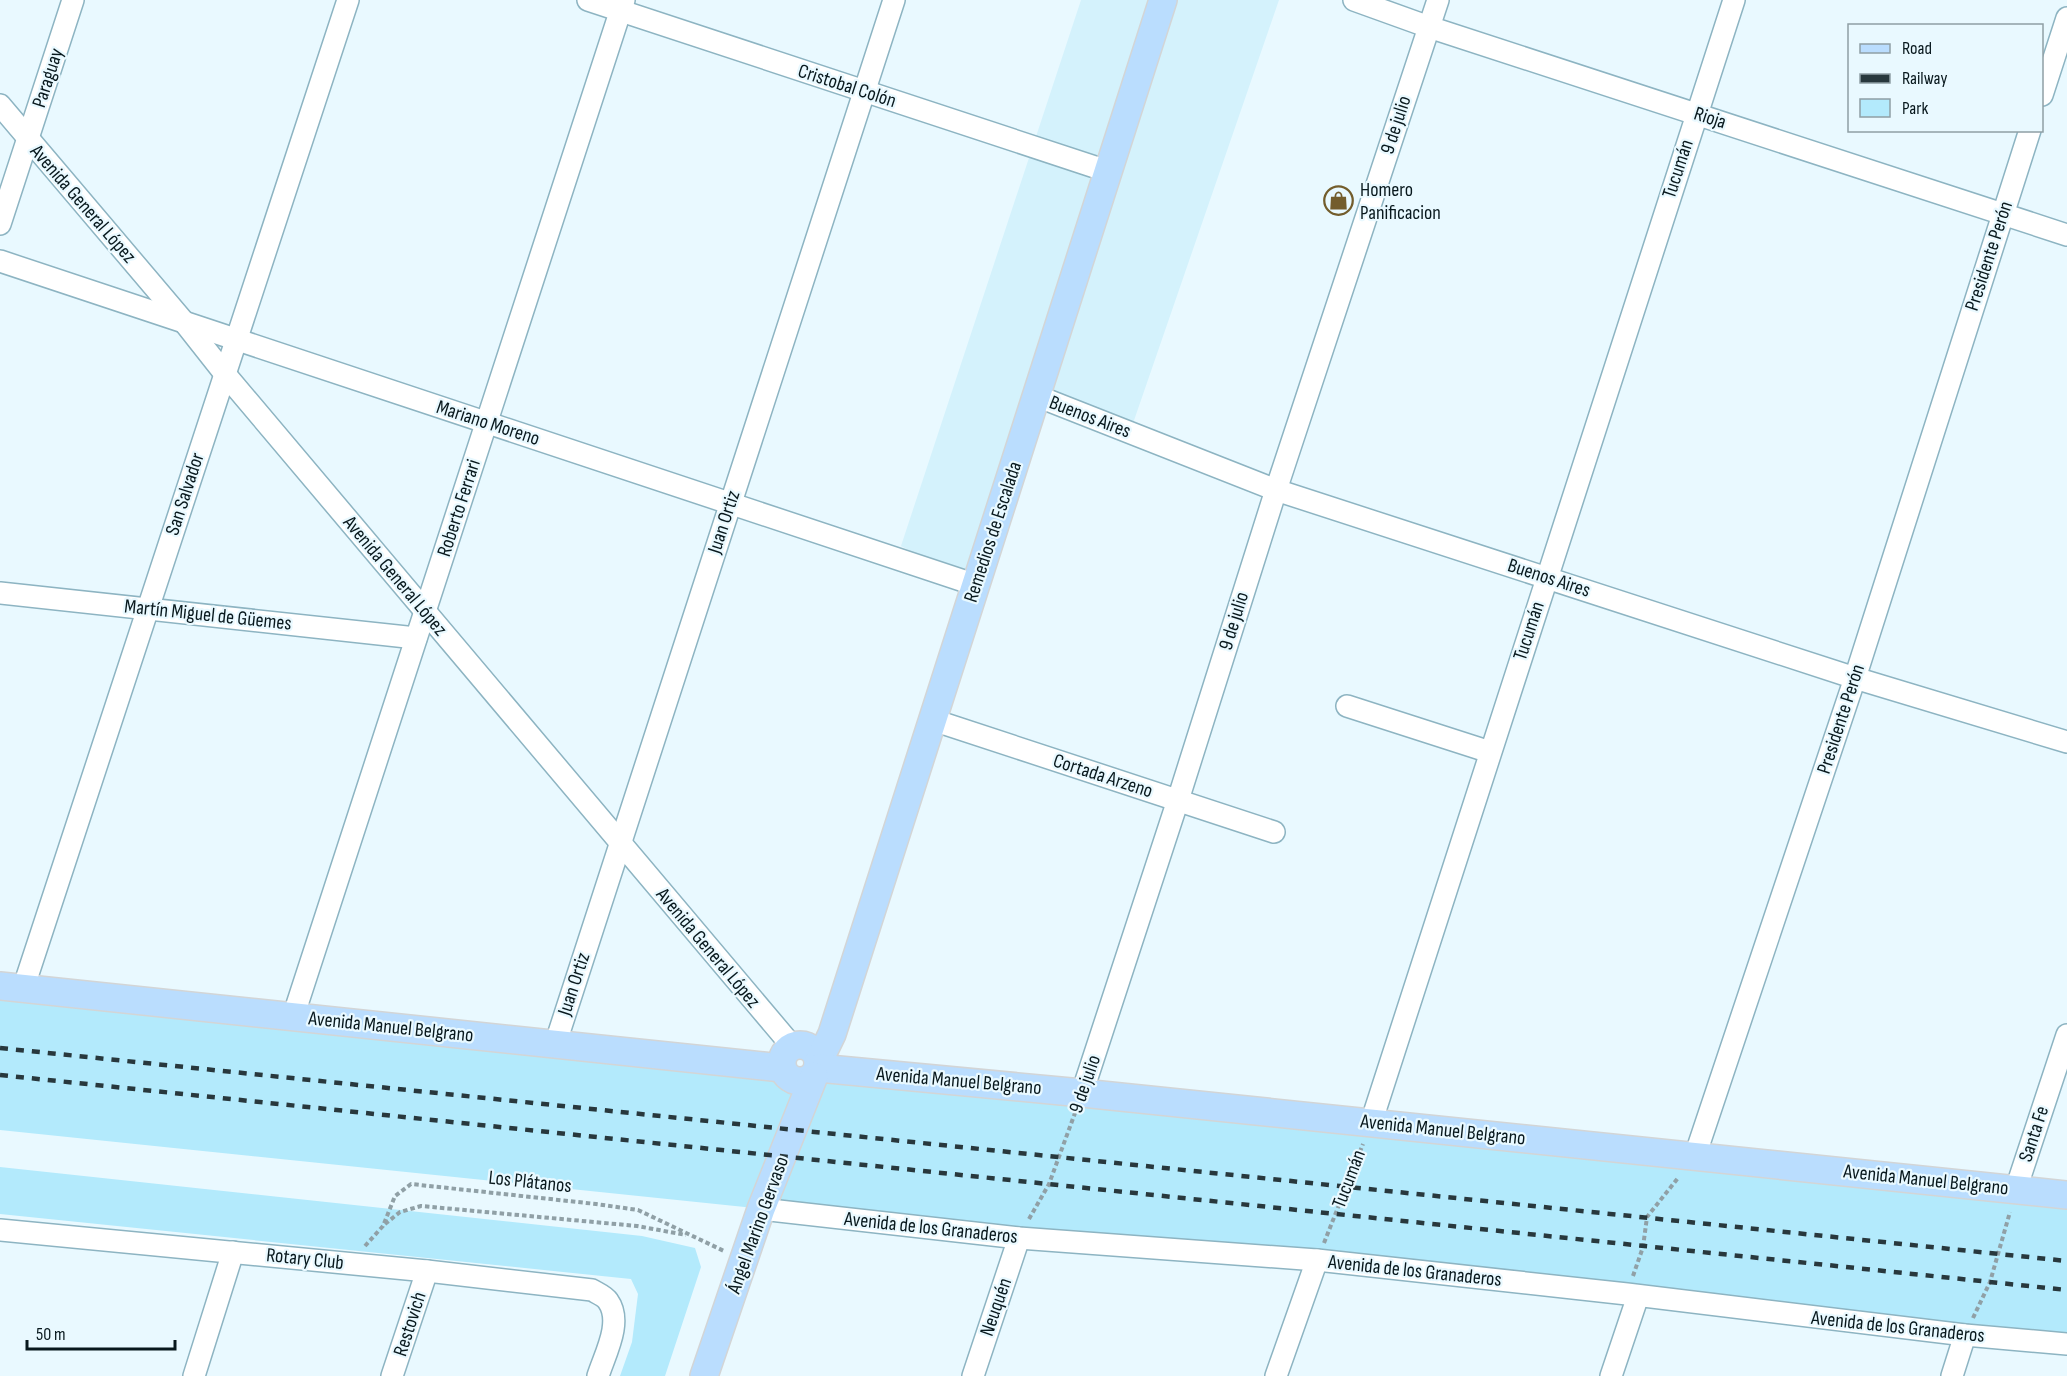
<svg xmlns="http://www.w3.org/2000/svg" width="2067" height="1376" font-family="'Sofia Sans Condensed',sans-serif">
  <rect width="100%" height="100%" fill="#e9f9ff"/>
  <path fill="#d4f2fc" d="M1081,0H1279L1130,432L1037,396L976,585L901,546Z"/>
  <g fill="#b3eafc">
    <path d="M0,986L782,1068H818L2067,1195V1344L0,1130Z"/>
    <path d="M0,1167L642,1236L695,1248L701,1267L665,1376H620L632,1342L638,1294L631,1279L0,1214Z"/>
  </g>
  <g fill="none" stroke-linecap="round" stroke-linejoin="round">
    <defs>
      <g id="minor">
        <path d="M588,0L1107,171"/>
        <path d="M1354,0L1429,27L2067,235"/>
        <path d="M2042,95L2067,18"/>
        <path d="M0,105L184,322L225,374L792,1046"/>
        <path d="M0,224L73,0"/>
        <path d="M0,261L976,585"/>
        <path d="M1037,396L1276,490L1855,678L2067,742"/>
        <path d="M0,593L416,638"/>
        <path d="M1347,706L1490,752"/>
        <path d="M933,720L1274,832"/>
        <path d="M23,989L348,0"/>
        <path d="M293,1017L624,0"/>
        <path d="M555,1045L894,0"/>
        <path d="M1082,1093L1178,800L1276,490L1438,0"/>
        <path d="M1371,1123L1734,0"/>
        <path d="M1695,1156L1855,678L2030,130"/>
        <path d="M2016,1189L2067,1035"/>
        <path d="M761,1209L1019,1238L1317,1260L1627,1294L1965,1335L2067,1344"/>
        <path d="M0,1230L427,1271L592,1290C597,1293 605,1296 608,1301C623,1322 605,1354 598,1376"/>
        <path d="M194,1376L233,1252"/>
        <path d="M392,1376L427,1271"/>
        <path d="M973,1376L1019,1238"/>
        <path d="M1276,1376L1317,1260"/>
        <path d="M1611,1376L1638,1296"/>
        <path d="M1952,1376L1965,1335"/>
      </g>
      <g id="major">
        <path d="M0,986L782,1068"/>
        <circle cx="800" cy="1063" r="18"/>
        <path d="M818,1063L832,1034L1163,0"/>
        <path d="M818,1068L1082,1093L2067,1195"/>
        <path d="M704,1376L761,1209L814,1076"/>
      </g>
    </defs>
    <use href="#minor" stroke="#8db4c2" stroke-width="24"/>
    <use href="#major" stroke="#d3d5d6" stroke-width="30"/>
    <g stroke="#90a0a6" stroke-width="4" stroke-dasharray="4.5 3" stroke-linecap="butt">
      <path d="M1029,1219L1049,1184L1075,1113"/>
      <path d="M385,1224L400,1212L421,1206L637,1226L686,1235"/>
      <path d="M1324,1243L1363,1144"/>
      <path d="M365,1246L383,1226L395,1196L411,1184L596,1204L638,1210L724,1251"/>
      <path d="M1633,1276L1643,1247L1647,1217L1678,1178"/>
      <path d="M1973,1318L1990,1282L2010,1212"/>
    </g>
    <use href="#minor" stroke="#fff" stroke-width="21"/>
    <use href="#major" stroke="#baddfe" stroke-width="27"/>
    <g stroke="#28383d" stroke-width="4.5" stroke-dasharray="8 8" stroke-linecap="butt">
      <path d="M0,1048L2067,1261"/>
      <path d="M0,1075L2067,1290"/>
    </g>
  </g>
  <defs>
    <symbol id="shop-ring" viewBox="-11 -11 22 22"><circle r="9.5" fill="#e9f9ff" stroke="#735d2c" stroke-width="1.5"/><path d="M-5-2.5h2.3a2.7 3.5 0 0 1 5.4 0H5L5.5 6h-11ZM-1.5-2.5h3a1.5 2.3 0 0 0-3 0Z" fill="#735d2c"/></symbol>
  </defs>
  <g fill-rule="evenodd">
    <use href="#shop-ring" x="1322" y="184" width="33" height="33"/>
  </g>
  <g text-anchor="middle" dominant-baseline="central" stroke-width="4.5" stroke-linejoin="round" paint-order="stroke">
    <g font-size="20" fill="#08181d" stroke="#e9f9ff">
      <text transform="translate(48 78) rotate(-72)">Paraguay</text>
      <text transform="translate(847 86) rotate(18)">Cristobal Colón</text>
      <text transform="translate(1710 118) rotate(18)">Rioja</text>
      <text transform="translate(1396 125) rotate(-72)">9 de julio</text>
      <text transform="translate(1678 169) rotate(-72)">Tucumán</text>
      <text transform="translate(83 204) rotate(49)">Avenida General López</text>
      <text transform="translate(1989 256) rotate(-72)">Presidente Perón</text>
      <text transform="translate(1090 417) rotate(21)">Buenos Aires</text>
      <text transform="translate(488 423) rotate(18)">Mariano Moreno</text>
      <text transform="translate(185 494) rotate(-72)">San Salvador</text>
      <text transform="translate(459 508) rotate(-72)">Roberto Ferrari</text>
      <text transform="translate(724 522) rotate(-72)">Juan Ortiz</text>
      <text transform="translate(993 532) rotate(-72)">Remedios de Escalada</text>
      <text transform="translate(395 576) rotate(50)">Avenida General López</text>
      <text transform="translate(1549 578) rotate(18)">Buenos Aires</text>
      <text transform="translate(208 615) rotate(6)">Martín Miguel de Güemes</text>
      <text transform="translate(1234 621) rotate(-73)">9 de julio</text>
      <text transform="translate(1529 631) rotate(-72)">Tucumán</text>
      <text transform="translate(1841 719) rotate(-72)">Presidente Perón</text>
      <text transform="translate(1103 776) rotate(18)">Cortada Arzeno</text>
      <text transform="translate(708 948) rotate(50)">Avenida General López</text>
      <text transform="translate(574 984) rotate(-72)">Juan Ortiz</text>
      <text transform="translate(391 1027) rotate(6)">Avenida Manuel Belgrano</text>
      <text transform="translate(959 1081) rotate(5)">Avenida Manuel Belgrano</text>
      <text transform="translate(1085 1084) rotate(-71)">9 de julio</text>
      <text transform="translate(1443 1130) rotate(6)">Avenida Manuel Belgrano</text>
      <text transform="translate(2034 1134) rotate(-72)">Santa Fe</text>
      <text transform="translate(1349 1179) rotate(-69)">Tucumán</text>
      <text transform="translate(1926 1180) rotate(6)">Avenida Manuel Belgrano</text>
      <text transform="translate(530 1182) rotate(6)">Los Plátanos</text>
      <text transform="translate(758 1225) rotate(-70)">Ángel Marino Gervaso</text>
      <text transform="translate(931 1228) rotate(6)">Avenida de los Granaderos</text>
      <text transform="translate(305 1259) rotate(6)">Rotary Club</text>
      <text transform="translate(1415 1271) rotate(6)">Avenida de los Granaderos</text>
      <text transform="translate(996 1307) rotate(-71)">Neuquén</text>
      <text transform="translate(410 1324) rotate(-72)">Restovich</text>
      <text transform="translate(1898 1327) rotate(6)">Avenida de los Granaderos</text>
    </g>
    <g font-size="20" fill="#08181d" stroke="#e9f9ff" text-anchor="start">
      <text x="1360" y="190">Homero<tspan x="1360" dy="23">Panificacion</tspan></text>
    </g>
  </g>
  <rect x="1848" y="24" width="195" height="108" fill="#e9f9ff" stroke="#8f9fa5" stroke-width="1.5"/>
  <rect x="1860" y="44" width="30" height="9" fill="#baddfe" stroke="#8f9fa5" stroke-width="1.5"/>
  <text x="1902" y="54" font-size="18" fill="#08181d">Road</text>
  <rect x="1860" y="74" width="30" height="9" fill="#28383d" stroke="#8f9fa5" stroke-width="1.5"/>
  <text x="1902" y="84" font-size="18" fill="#08181d">Railway</text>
  <rect x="1860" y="99" width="30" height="18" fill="#b3eafc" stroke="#8f9fa5" stroke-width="1.5"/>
  <text x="1902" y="114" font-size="18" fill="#08181d">Park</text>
  <path d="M27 1340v9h148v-9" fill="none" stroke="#08181d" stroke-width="3"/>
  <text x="36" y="1340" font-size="18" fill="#08181d" stroke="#e9f9ff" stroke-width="4.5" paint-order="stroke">50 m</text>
</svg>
